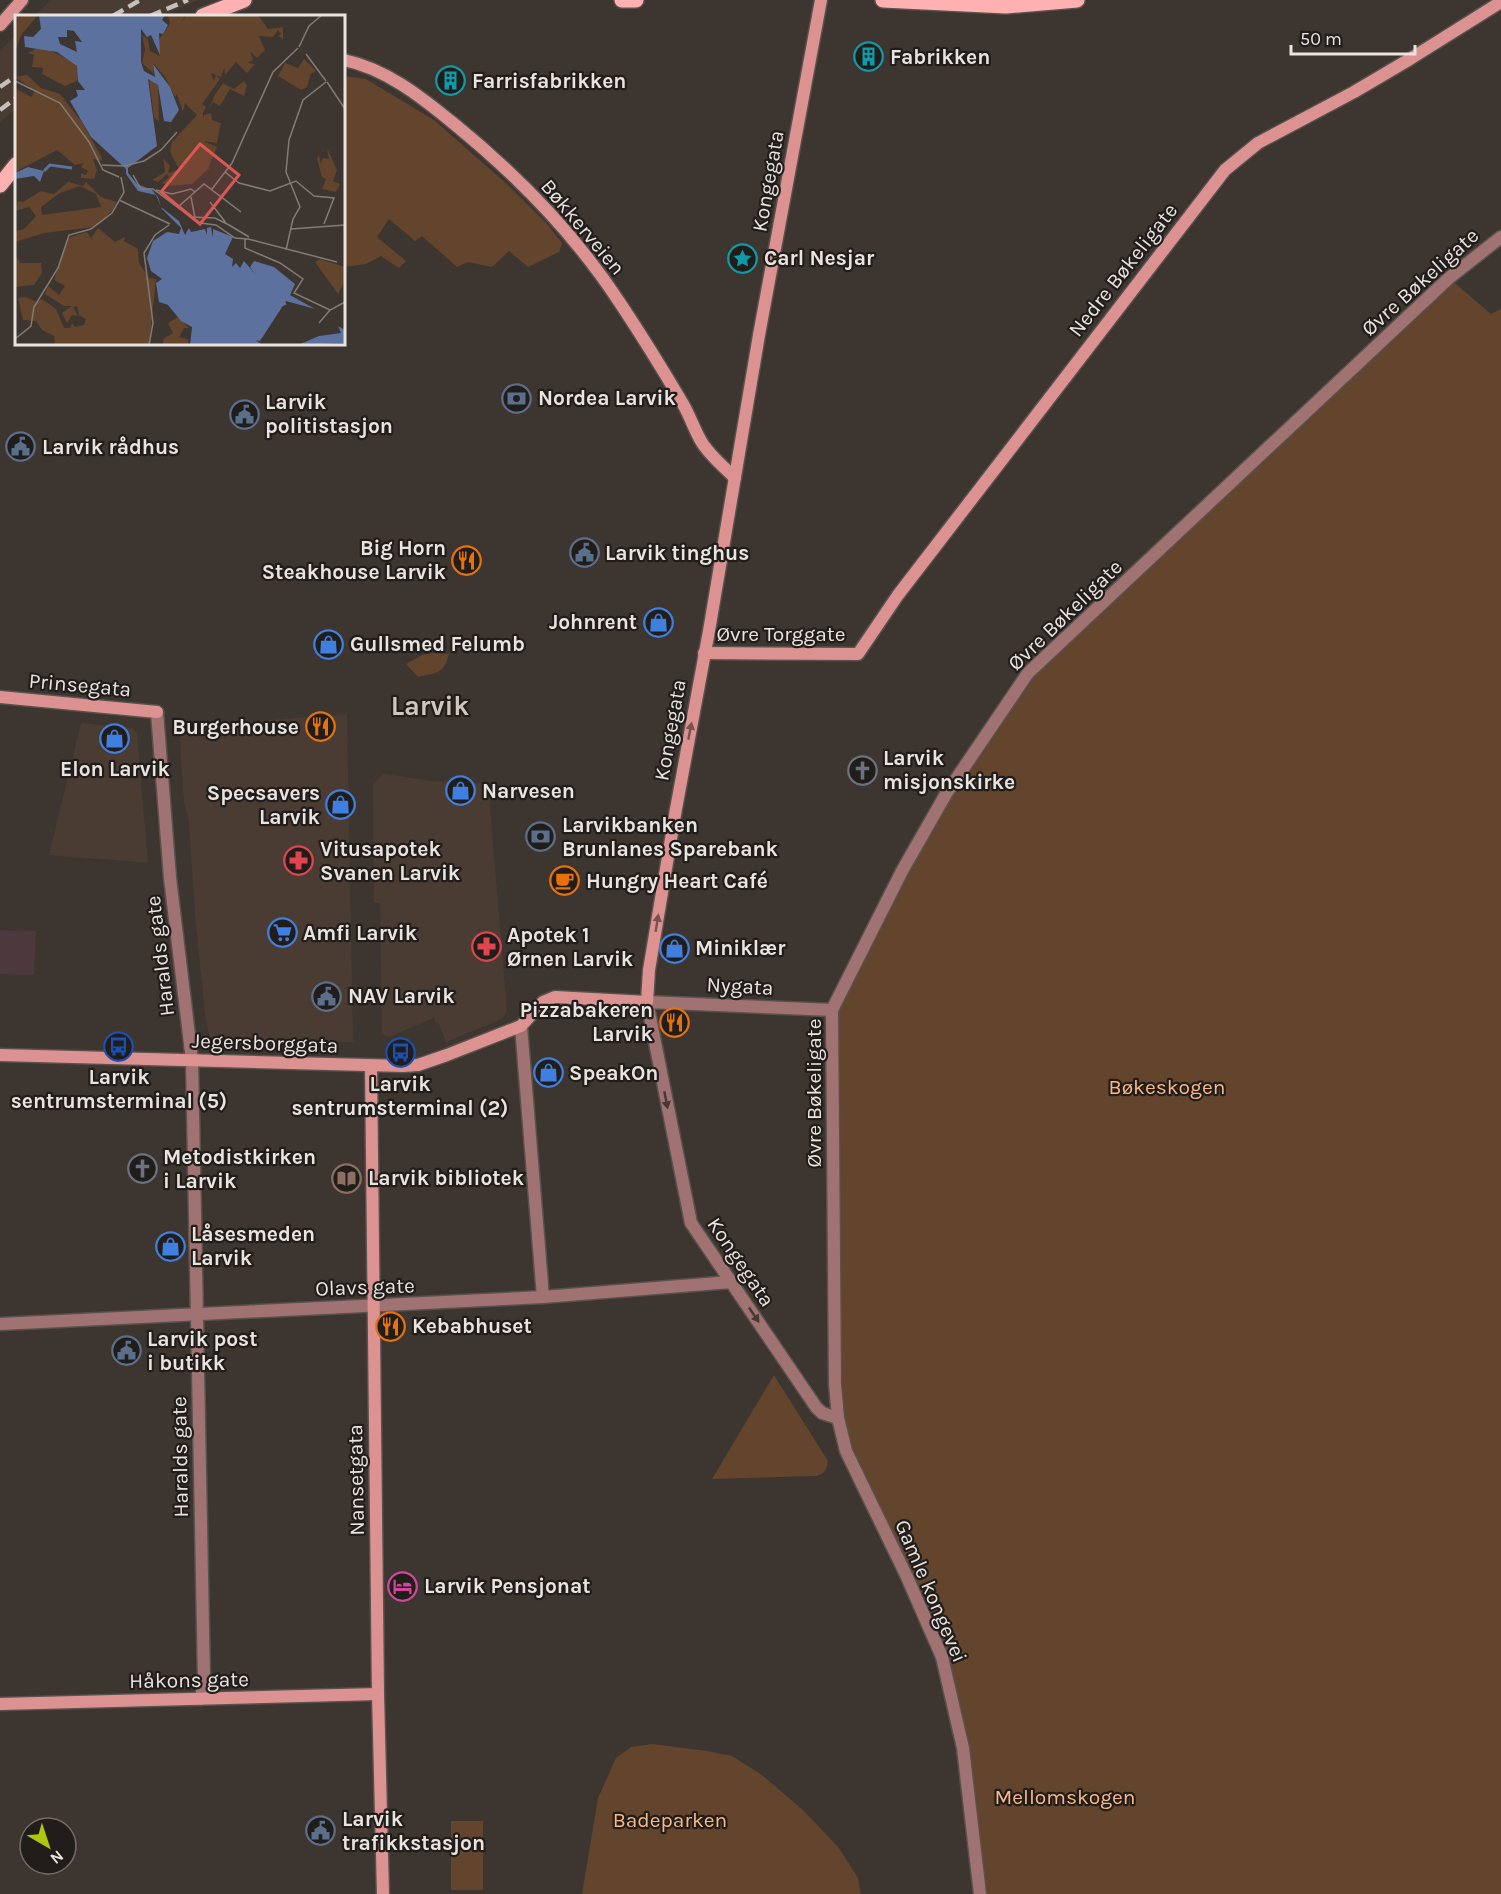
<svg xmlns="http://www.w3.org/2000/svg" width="1501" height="1894" font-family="Karla,sans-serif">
  <rect width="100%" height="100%" fill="#3d352f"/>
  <g fill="#4a3c32">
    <path d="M51,0H199L161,16H35Z"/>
    <path d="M16,35V109L0,122V51Z"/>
    <path d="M347,714L353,1042L272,1043L213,1040L209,1035L205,1014L195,915L189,822L184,803L179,727Z"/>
    <path d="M81,723L132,728L137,733L148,863L49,855Z"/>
    <path d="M384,774L433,781L488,783L507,1011L502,1019L446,1042L438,1022L436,1023L434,1018L389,1037L382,1034L380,903H374L373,784Z"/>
  </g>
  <path fill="#4c383d" d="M0,930L36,931L34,975L0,974Z"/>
  <g fill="#63442c">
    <path d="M344,76L366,79L434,120L508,185L547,224L562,243L559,252L528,267L509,251L492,267L468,262L457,267L422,236L415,241L389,219L377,237L406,261L399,268L381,256L366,264L344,267Z"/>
    <path d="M1449,278L1491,314L1501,309V1894H980L963,1748L942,1657L838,1418L832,1010L902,871L1028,673Z"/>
    <path d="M433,653L449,654C444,674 436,673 418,677L406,664L422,655Z"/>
    <path d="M774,1375L828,1461C827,1469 825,1473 817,1476L712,1479Z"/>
    <path d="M652,1744L707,1751L732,1756L762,1775L803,1810L839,1848L858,1878L861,1894H582L598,1798L616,1758L631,1747Z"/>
    <rect x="451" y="1821" width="32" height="69"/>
  </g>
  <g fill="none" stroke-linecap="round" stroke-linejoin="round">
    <defs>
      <g id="tertiary">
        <path d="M157,712L170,878L192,1060L204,1680L201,1699"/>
        <path d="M832,1010L647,1002L691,1223L816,1407L822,1413L838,1418"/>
        <path d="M521,1026L543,1297"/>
        <path d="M0,1324L543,1297L731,1282"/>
        <path d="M980,1894L963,1748L942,1657L907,1577L846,1451L838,1418L835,1384L832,1010L902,871L946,794L1028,673L1449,278L1501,237"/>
      </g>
      <g id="secondary">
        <path d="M0,25L22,0"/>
        <path d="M344,60C386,69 420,96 453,123C517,175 575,234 620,303C642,336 663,370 683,404C690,416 694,429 701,441C709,455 723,466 735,478"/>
        <path d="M704,653L858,654L898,595L1225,170L1258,143L1354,92L1410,59L1501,2"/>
        <path d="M0,697L157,712"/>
        <path d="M0,1055L403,1066L418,1065L447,1055L521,1026L543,1002L555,997L647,1002L649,970L676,809L709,631L759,335L821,0"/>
        <path d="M371,1066L378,1694L383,1894"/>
        <path d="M0,1704L378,1694"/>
      </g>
      <g id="primary">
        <path d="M622,0H636"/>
        <path d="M883,0L1006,6L1077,0"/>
        <path d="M203,16L244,0"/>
        <path d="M0,185L16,165"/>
      </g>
    </defs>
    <use href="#tertiary" stroke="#59514b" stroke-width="15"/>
    <use href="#secondary" stroke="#59514b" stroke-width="15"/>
    <use href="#primary" stroke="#59514b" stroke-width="18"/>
    <use href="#tertiary" stroke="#a17272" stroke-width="12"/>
    <use href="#secondary" stroke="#dd9292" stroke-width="12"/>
    <use href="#primary" stroke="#ffb1b1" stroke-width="15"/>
    <g stroke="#c6c0bc" stroke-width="4.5" stroke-dasharray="12 6" stroke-linecap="butt">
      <path d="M113,16L140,0"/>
      <path d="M150,16L188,0"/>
      <path d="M0,87L16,76"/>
      <path d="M0,110L16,98"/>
    </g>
  </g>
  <defs><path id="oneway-solid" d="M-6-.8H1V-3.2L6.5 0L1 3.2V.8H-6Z" transform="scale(1.5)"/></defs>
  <g fill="#765251">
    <use href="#oneway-solid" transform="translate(690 731) rotate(-79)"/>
    <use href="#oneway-solid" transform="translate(657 923) rotate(-81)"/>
  </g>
  <g fill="#473735">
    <use href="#oneway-solid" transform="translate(666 1100) rotate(79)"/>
    <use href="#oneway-solid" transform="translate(754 1315) rotate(56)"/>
  </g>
  <defs>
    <symbol id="building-ring" viewBox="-11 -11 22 22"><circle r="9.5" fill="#211d1b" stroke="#0f9aa8" stroke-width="1.5"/><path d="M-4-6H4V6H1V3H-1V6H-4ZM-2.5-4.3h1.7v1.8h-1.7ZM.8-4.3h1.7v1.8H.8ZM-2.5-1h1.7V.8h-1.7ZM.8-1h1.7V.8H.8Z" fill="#0f9aa8"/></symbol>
    <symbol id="sight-ring" viewBox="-11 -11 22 22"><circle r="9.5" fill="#211d1b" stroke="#0f9aa8" stroke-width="1.5"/><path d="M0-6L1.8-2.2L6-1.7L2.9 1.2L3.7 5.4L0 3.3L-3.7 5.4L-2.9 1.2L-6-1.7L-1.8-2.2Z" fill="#0f9aa8"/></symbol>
    <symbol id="bank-ring" viewBox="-11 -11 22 22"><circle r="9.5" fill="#211d1b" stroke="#5c6f8a" stroke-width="1.5"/><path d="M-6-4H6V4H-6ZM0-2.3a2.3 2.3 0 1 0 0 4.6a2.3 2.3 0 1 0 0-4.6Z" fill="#5c6f8a"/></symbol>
    <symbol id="civic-ring" viewBox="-11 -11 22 22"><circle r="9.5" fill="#211d1b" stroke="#5c6f8a" stroke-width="1.5"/><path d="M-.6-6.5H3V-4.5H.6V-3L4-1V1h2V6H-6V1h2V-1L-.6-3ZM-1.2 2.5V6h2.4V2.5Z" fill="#5c6f8a"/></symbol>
    <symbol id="restaurant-ring" viewBox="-11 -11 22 22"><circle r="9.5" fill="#211d1b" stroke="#e8710a" stroke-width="1.5"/><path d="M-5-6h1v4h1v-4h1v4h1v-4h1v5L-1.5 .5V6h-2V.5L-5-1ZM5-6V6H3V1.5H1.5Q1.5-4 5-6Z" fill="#e8710a"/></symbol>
    <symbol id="shop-ring" viewBox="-11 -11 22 22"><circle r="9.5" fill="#211d1b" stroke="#3f7fe0" stroke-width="1.5"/><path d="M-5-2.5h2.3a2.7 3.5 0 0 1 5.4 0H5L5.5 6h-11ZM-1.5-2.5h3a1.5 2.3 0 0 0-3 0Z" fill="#3f7fe0"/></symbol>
    <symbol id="church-ring" viewBox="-11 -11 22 22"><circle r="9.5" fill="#211d1b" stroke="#6b7280" stroke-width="1.5"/><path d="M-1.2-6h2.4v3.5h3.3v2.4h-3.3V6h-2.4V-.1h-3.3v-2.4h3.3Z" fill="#6b7280"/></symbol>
    <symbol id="pharmacy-ring" viewBox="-11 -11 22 22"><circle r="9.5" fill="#211d1b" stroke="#e0444e" stroke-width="1.5"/><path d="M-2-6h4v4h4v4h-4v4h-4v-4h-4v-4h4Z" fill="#e0444e"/></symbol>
    <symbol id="cafe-ring" viewBox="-11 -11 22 22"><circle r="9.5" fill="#211d1b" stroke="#e8710a" stroke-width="1.5"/><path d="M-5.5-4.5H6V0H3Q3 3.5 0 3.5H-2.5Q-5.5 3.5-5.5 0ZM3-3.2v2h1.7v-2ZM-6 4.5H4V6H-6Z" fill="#e8710a"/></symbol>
    <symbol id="supermarket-ring" viewBox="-11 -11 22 22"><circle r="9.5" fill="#211d1b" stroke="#3f7fe0" stroke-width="1.5"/><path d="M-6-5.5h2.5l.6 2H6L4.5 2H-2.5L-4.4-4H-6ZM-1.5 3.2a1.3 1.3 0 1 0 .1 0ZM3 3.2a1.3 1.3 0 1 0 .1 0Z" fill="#3f7fe0"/></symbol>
    <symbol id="bus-ring" viewBox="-11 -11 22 22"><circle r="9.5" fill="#211d1b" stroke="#1a4fb4" stroke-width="1.5"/><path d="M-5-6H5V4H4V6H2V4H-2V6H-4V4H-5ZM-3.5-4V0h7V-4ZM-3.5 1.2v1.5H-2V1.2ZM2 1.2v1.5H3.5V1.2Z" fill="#1a4fb4"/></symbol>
    <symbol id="library-ring" viewBox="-11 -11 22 22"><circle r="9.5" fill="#211d1b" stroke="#8d6e63" stroke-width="1.5"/><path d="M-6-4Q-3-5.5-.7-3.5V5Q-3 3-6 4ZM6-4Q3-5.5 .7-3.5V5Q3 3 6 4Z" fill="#8d6e63"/></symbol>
    <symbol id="hotel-ring" viewBox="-11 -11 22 22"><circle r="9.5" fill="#211d1b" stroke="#d1479c" stroke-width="1.5"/><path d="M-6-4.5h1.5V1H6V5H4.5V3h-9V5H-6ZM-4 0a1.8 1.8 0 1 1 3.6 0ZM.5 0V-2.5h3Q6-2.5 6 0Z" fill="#d1479c"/></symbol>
  </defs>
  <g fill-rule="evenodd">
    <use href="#building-ring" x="852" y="40" width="33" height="33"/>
    <use href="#building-ring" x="434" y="64" width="33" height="33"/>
    <use href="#sight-ring" x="726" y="242" width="33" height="33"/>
    <use href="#bank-ring" x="500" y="382" width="33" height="33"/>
    <use href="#civic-ring" x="228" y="398" width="33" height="33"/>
    <use href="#civic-ring" x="4" y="430" width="33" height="33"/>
    <use href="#civic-ring" x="568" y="536" width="33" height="33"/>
    <use href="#restaurant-ring" x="450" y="544" width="33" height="33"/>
    <use href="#shop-ring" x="642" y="606" width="33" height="33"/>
    <use href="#shop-ring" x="312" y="628" width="33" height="33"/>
    <use href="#restaurant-ring" x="304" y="710" width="33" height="33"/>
    <use href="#shop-ring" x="98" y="722" width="33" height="33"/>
    <use href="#church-ring" x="846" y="754" width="33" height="33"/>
    <use href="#shop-ring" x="444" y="774" width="33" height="33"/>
    <use href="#shop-ring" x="324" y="788" width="33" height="33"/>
    <use href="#bank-ring" x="524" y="820" width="33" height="33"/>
    <use href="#pharmacy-ring" x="282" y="844" width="33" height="33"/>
    <use href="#cafe-ring" x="548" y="864" width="33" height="33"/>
    <use href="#supermarket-ring" x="266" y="916" width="33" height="33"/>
    <use href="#pharmacy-ring" x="470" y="930" width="33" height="33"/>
    <use href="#shop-ring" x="658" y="932" width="33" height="33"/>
    <use href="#civic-ring" x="310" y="980" width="33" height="33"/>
    <use href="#restaurant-ring" x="658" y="1006" width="33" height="33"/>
    <use href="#bus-ring" x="102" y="1030" width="33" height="33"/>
    <use href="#bus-ring" x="384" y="1036" width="33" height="33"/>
    <use href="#shop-ring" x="532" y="1056" width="33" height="33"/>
    <use href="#church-ring" x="126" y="1152" width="33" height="33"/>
    <use href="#library-ring" x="330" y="1162" width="33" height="33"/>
    <use href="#shop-ring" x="154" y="1230" width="33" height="33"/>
    <use href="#restaurant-ring" x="374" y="1310" width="33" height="33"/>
    <use href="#civic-ring" x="110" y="1334" width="33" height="33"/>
    <use href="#hotel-ring" x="386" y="1570" width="33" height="33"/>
    <use href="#civic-ring" x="304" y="1814" width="33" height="33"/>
  </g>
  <g text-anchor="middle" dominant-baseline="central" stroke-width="4.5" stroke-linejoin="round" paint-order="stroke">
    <g font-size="21" font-weight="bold" fill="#e9e4e0" stroke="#211d1b" text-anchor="start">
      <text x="890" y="57">Fabrikken</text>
      <text x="472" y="81">Farrisfabrikken</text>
      <text x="764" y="258">Carl Nesjar</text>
      <text x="538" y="398">Nordea Larvik</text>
      <text x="265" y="402">Larvik<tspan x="265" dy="24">politistasjon</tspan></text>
      <text x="42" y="447">Larvik rådhus</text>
      <text x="446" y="548" text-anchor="end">Big Horn<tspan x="446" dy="24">Steakhouse Larvik</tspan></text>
      <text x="605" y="553">Larvik tinghus</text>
      <text x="637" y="622" text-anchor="end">Johnrent</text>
      <text x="350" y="644">Gullsmed Felumb</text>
      <text x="299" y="727" text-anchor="end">Burgerhouse</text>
      <text x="883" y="758">Larvik<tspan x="883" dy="24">misjonskirke</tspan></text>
      <text x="115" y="769" text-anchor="middle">Elon Larvik</text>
      <text x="482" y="791">Narvesen</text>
      <text x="320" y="793" text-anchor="end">Specsavers<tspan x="320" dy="24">Larvik</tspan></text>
      <text x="562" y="825">Larvikbanken<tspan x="562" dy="24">Brunlanes Sparebank</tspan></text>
      <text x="320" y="849">Vitusapotek<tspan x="320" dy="24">Svanen Larvik</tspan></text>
      <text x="586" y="881">Hungry Heart Café</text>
      <text x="303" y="933">Amfi Larvik</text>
      <text x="507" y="935">Apotek 1<tspan x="507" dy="24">Ørnen Larvik</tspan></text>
      <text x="695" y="948">Miniklær</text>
      <text x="348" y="996">NAV Larvik</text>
      <text x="653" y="1010" text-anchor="end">Pizzabakeren<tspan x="653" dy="24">Larvik</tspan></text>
      <text x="569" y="1073">SpeakOn</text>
      <text x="119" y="1077" text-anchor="middle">Larvik<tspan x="119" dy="24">sentrumsterminal (5)</tspan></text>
      <text x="400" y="1084" text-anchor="middle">Larvik<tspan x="400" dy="24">sentrumsterminal (2)</tspan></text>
      <text x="163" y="1157">Metodistkirken<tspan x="163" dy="24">i Larvik</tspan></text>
      <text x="368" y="1178">Larvik bibliotek</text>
      <text x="191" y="1234">Låsesmeden<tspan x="191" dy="24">Larvik</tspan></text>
      <text x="412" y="1326">Kebabhuset</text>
      <text x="147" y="1339">Larvik post<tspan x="147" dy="24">i butikk</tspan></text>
      <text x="424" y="1586">Larvik Pensjonat</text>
      <text x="342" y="1819">Larvik<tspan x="342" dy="24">trafikkstasjon</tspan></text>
    </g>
    <g font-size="21" fill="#e9e4e0" stroke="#211d1b">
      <text transform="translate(768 181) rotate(-80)">Kongegata</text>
      <text transform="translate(583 227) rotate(50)">Bøkkerveien</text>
      <text transform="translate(1123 270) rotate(-52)">Nedre Bøkeligate</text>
      <text transform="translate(1420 282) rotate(-42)">Øvre Bøkeligate</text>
      <text transform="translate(1065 615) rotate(-44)">Øvre Bøkeligate</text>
      <text x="781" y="634">Øvre Torggate</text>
      <text transform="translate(80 685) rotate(5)">Prinsegata</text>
      <text transform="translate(670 730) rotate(-80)">Kongegata</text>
      <text transform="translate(160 956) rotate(-97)">Haralds gate</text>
      <text transform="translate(740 986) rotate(3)">Nygata</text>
      <text transform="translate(265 1043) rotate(2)">Jegersborggata</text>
      <text transform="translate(814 1093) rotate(-90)">Øvre Bøkeligate</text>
      <text transform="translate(741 1262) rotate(56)">Kongegata</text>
      <text transform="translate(365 1287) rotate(-2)">Olavs gate</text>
      <text transform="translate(180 1457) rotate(-91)">Haralds gate</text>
      <text transform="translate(356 1480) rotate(-91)">Nansetgata</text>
      <text transform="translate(931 1591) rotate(67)">Gamle kongevei</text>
      <text transform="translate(189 1680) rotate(-1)">Håkons gate</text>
    </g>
    <g font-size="21" fill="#fcb884" stroke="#211d1b">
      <text x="1167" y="1087">Bøkeskogen</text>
      <text x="1065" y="1797">Mellomskogen</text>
      <text x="670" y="1820">Badeparken</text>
    </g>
    <g font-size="27" font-weight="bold" fill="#d0c6be" stroke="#211d1b">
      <text x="430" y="706">Larvik</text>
    </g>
  </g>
  <g transform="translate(15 15)">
    <rect width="330" height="330" fill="#3d352f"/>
    <path d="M0,0H23L7,19L0,36ZM153,0H171L164,10L172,0H243L253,14L268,12V24L263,21L266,19L263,15L258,22L244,21L250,35L242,43L235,36L238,45L233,48L240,49L232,58L221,47L210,60L209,53L206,62L196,58L199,66L201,60L205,64L187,89L191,92L188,98V104L189,100L196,98L197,105L206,108L202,128L188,126L202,132L193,153L197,156L193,154L177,169L153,171L147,168L154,162L152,159L143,167L137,165L150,157L148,143L155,151L153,158L164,154L155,137L157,127L182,100L170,88L168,97L162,79L160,82L150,62L138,48L139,59L127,48L130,34L127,20L133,24L135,36L145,41L143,26L155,9ZM26,31L60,48L64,56L62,66L50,71L27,59L28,53L17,52L19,40L13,38ZM289,44L301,56L296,59L292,72L286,75L263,61L270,48L283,53ZM12,60L26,73L45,79L67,107L87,143V146L78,144L82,155L79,164L66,163V158L71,160L73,156L66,152L69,148L60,150L42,135L0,157V73L16,82L20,76L0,62ZM134,64L143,70L144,107L139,102ZM229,66L232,70L229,81L215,74L205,91L198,87L194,95L199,81L208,68L219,74ZM312,133L322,155L318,166L325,169L321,177L307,174L311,164L307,162L302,144L304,140L306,149L308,143L314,144ZM59,162L54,167L68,171L71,167L86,182L102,187L98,195L79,212L29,218L0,227V216L9,214L21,201L14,192L0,196L3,186L8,187L26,176L39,179ZM65,171L81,179L86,192L27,200L26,192L45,178ZM83,213L100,227L110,222L109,226L123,234L124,248L134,263L141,264L134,330H40L39,321L27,315L21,306L8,305L3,283L10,282L22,287L27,284L41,294L49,313H55L57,308L60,312L69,310L71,304L64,300L62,291L58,292L63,301L57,300L52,308L47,298L57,291H49L30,279L33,271L44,280L50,271L39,265L53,223L72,217L76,223ZM0,241L6,248H26L27,258L19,270L0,272ZM305,244L330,252V266L323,279L300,247ZM163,302L174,313H169L164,322L173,324V330H148V324L158,318L153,308Z" fill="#63442c" fill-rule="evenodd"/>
    <path d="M24,0H150L147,5L153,10L148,19L144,18L145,40L136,20L132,22L126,14V47L129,56L140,62L138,49L155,72L164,95L156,107L149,106L143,70L133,64L142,131L113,153V158L122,169L137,175L143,182L146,192L164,206L170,220L174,213L176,217L190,214L192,220V213L196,212L198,223V214L218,222L210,239L218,244L217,252L221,248L225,253L229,246L241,260L235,252L239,246L259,252L280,269L275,280L300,294L271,286L245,326L241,325L247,330H175L177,312L166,306L153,290L144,287L141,268L147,264L136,256L132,243L138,226L152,217L164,219L166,213L147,194L141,180L123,176L111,159V154L76,122L55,86L63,81L61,75H70L63,66L62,51L42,37L10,32L9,21L18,22L26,14ZM52,15L59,16L67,27L60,26L62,37L45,29L43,22H52ZM13,152L29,156L25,167L19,161L0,164V158ZM323,311L330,315V328L283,330L304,321L326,318Z" fill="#5c719e" fill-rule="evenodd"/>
    <path fill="none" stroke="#5c719e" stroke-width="3" d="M29,156L35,150L57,153M219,330L223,308L271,288"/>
    <path fill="none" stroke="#827b76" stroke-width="1.5" d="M284,32L294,11L307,0M291,39L311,66M0,66L45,88L74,127L88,155L104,162M312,67L330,94M87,150L109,151L129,146L146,135L162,117M210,157L224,168L255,176L281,166L299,181L319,183L309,209M118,160L126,174H138L178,204M197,174L217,148L258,57L283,33M141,175L157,179L176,174L180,177M176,182L180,203M104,185L155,209M195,187L211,208M163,192L189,169L226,197M175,202L200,203L216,211M185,208L201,210L220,223L233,224M214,210L234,222M276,214L330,210M230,224V233L265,248L288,264L279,278L315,295M233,224L322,247M271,235L278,204L285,192L271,157L274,125L288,85L311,67M304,308L315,295L330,287M0,324L16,311L19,292L43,253L54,220L76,214L97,198L109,177L106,162M134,330L138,308L129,238L140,220L154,210"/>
    <path fill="#db5756" fill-opacity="0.15" stroke="#db5756" stroke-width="3" d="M185,129L224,160L185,209L146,177Z"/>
    <rect width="330" height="330" fill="none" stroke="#e9e4e0" stroke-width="3"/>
  </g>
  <g transform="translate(48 1846) rotate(141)"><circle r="28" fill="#211d1b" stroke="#716d6a" stroke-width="1.5"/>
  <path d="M0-4.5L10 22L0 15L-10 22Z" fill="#aec60c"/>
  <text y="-9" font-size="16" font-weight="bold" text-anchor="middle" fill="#e9e4e0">N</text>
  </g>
  <path d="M1291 45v9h124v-9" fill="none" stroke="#e9e4e0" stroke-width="3"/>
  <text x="1300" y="45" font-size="18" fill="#e9e4e0" stroke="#211d1b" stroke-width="4.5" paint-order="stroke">50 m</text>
</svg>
